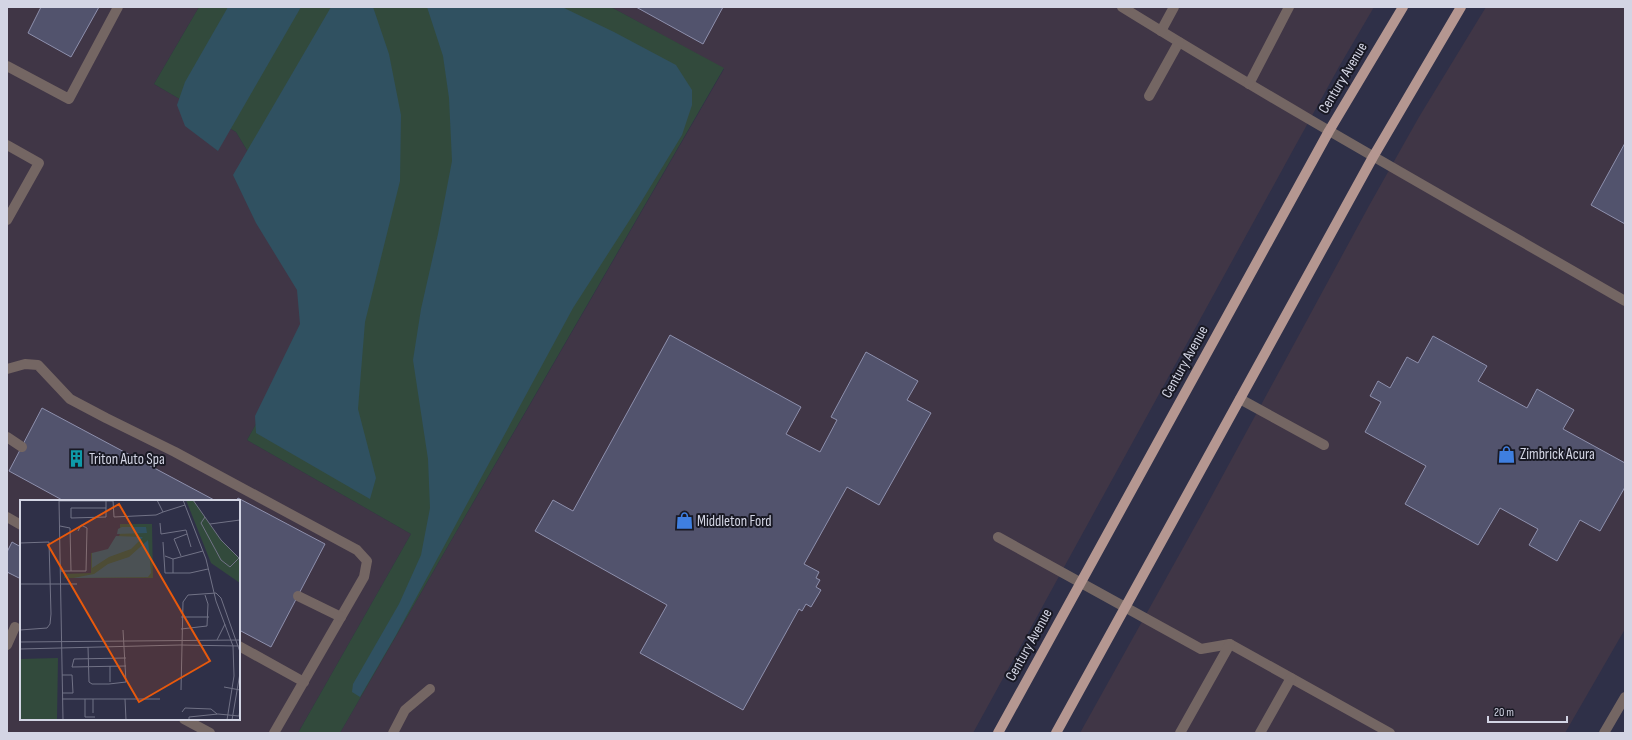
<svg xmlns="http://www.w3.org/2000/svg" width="1632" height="740" font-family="'Sofia Sans Condensed',sans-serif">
  <rect width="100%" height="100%" fill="#2f3048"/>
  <g fill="#403646" fill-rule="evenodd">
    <path d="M7,7H199L154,84L236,132L331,290L247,440L411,534L298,733H7ZM21,501H239V719H21Z"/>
    <path d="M611,7H1374L1340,65L1293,150L973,733H340L724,69Z"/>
    <path d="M1486,7H1625V629L1565,733H1080L1203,512L1370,204L1419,117Z"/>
  </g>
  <path fill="#324a3c" d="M199,7H611L724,68L340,733H298L411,534L247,440L331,290L236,132L154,84Z"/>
  <g fill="#305161">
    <path d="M228,7H301L218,151L185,126L177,105L185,82Z"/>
    <path d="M331,7H373L389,54L401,115L400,181L365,322L358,409L376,478L370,499L256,433L255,416L300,324L297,290L256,223L233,175Z"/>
    <path d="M427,7H562L614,32L676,65L692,90V105L682,135L638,207L573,308L396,635L360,697L352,692L353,684L399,604L421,555L430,508L428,459L413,360L421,309L438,234L452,161L449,98L443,56Z"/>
  </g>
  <g fill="#52536d" stroke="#8e90ad">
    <path d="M41,7H99L71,57L28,33Z"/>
    <path d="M636,7H723L703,44Z"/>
    <path d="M1625,143V224L1591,205Z"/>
    <path d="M670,335L801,407L786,434L820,452L837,420L831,417L866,352L918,381L907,400L931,413L879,505L847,487L804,564L819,572L816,578L820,580L816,587L821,590L811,607L806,604L802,611L799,609L743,710L640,653L667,605L535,531L553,500L573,511Z"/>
    <path d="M1433,336L1487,366L1478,381L1527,408L1537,389L1574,410L1563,429L1625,463V487L1600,531L1580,520L1557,561L1529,545L1538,529L1500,508L1478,545L1405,504L1426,466L1365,432L1381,402L1370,396L1378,381L1390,388L1407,357L1418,363Z"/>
    <path d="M42,408L216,501H64L9,471Z"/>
    <path d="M238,498L325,544L271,647L239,630V501H236Z"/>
    <path d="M12,542L21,547V579L7,572V552Z"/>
  </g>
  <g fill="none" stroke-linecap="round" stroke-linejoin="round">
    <g stroke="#746663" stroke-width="10">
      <path d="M1122,7C1287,109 1457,204 1625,301"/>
      <path d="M1161,31L1174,7"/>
      <path d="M7,66L69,99L118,7"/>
      <path d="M1249,84L1289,7"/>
      <path d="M1149,96L1179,42"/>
      <path d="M7,145L39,163L7,220"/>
      <path d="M7,369L25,364L38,365L70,399L106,418L175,452L357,550L367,561L364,577L274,733"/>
      <path d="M1240,399L1324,445"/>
      <path d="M7,437L22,447"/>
      <path d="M7,517L21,525"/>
      <path d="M998,537L1201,649L1230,644L1390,733"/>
      <path d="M298,596L341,617"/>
      <path d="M7,645L15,627"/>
      <path d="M239,646L304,682"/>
      <path d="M184,719L210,733"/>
      <path d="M393,733L405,710L430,689"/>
      <path d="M1180,733L1230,644"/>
      <path d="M1260,733L1291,678"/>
      <path d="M1604,733L1625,697"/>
    </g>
    <g stroke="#b59791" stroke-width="10">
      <path d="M998,733L1329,131L1403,7"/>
      <path d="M1056,733L1373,157L1461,7"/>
    </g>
  </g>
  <defs>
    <symbol id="shop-bare" viewBox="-9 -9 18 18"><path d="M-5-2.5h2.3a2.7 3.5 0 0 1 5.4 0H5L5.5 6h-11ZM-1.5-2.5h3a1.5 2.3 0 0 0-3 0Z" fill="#3f7fe0" stroke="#191924" stroke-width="2.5" paint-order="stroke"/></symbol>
    <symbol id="building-bare" viewBox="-9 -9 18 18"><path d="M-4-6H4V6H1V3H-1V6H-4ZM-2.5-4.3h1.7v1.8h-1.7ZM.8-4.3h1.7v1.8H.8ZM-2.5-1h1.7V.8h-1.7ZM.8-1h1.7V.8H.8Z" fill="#0f9aa8" stroke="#191924" stroke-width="2.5" paint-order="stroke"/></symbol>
  </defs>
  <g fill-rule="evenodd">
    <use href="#shop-bare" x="1494" y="442" width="25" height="25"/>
    <use href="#building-bare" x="64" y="446" width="25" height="25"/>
    <use href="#shop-bare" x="672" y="508" width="25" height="25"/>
  </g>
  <g text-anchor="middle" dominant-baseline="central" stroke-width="4" stroke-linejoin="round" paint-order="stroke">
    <g font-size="15" fill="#d3d5e4" stroke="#191924">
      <text transform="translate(1343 78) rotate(-59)">Century Avenue</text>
      <text transform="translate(1185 362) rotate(-61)">Century Avenue</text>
      <text transform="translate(1029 645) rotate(-61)">Century Avenue</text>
    </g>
    <g font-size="15" fill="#d3d5e4" stroke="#191924" text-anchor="start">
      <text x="1520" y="454">Zimbrick Acura</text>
      <text x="89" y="459">Triton Auto Spa</text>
      <text x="697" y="521">Middleton Ford</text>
    </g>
  </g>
  <g transform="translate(20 500)">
    <rect width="220" height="220" fill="#2f3048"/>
    <path d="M166,0H173L201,40L220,59V83L191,63ZM100,24H132L133,78H44V74L71,73V53L90,52L100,34ZM38,158L37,220H0V159Z" fill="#324a3c"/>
    <path d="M102,27H126L127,33L97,34L98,29ZM96,36L123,37L111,49L89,57L72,68V53L88,49ZM128,40L131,73L128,77L53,78L74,74L88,64L109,57Z" fill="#305161"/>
    <path fill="none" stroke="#717286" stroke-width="1" d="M39,0L43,220M86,0V17L51,18V8H86M93,0L94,17L136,15L143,12L137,0M163,0L186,59L196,101L213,146L214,176L207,220M173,0L201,40L220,59M39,1H93M143,12L165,5M185,17L181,23L201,60L210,67L219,58M140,23L141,34L166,30L171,47M190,24L220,20M40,26L50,28L51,71M143,42L145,73H170L188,69M0,43L29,42L31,114L30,124L27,128L0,130M145,56L153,59V73M161,56L154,39L167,34M153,59L183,51M41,71H66L67,28L61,25L58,31M0,84H57M196,93L201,98L220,152M161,117H189M161,129L187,126L188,104L185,95M197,140L205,124M0,142L220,140M68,147L69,182L72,184H89L106,182L103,130M0,149L160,145L220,146M106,158L54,159L52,167L106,166M90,166V182M42,175H52L53,193H42M204,187L220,190M161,190L163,102L168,95L196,93M42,199H105M65,199V217H75M73,199V213M162,212L165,208L191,209L197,214M106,220L105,199H140M169,220V217L198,214L219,216L220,209M212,220L220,173"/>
    <path fill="#e8590c" fill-opacity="0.15" stroke="#e8590c" stroke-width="2" d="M99,4L190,161L119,202L28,45Z"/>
    <rect width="220" height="220" fill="none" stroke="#d3d5e4" stroke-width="2"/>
  </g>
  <rect width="1632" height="740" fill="none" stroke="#d3d5e4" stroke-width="16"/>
  <path d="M1488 716v6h79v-6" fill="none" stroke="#d3d5e4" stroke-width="2"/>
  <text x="1494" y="716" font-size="12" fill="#d3d5e4" stroke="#191924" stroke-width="3" paint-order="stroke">20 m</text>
</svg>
